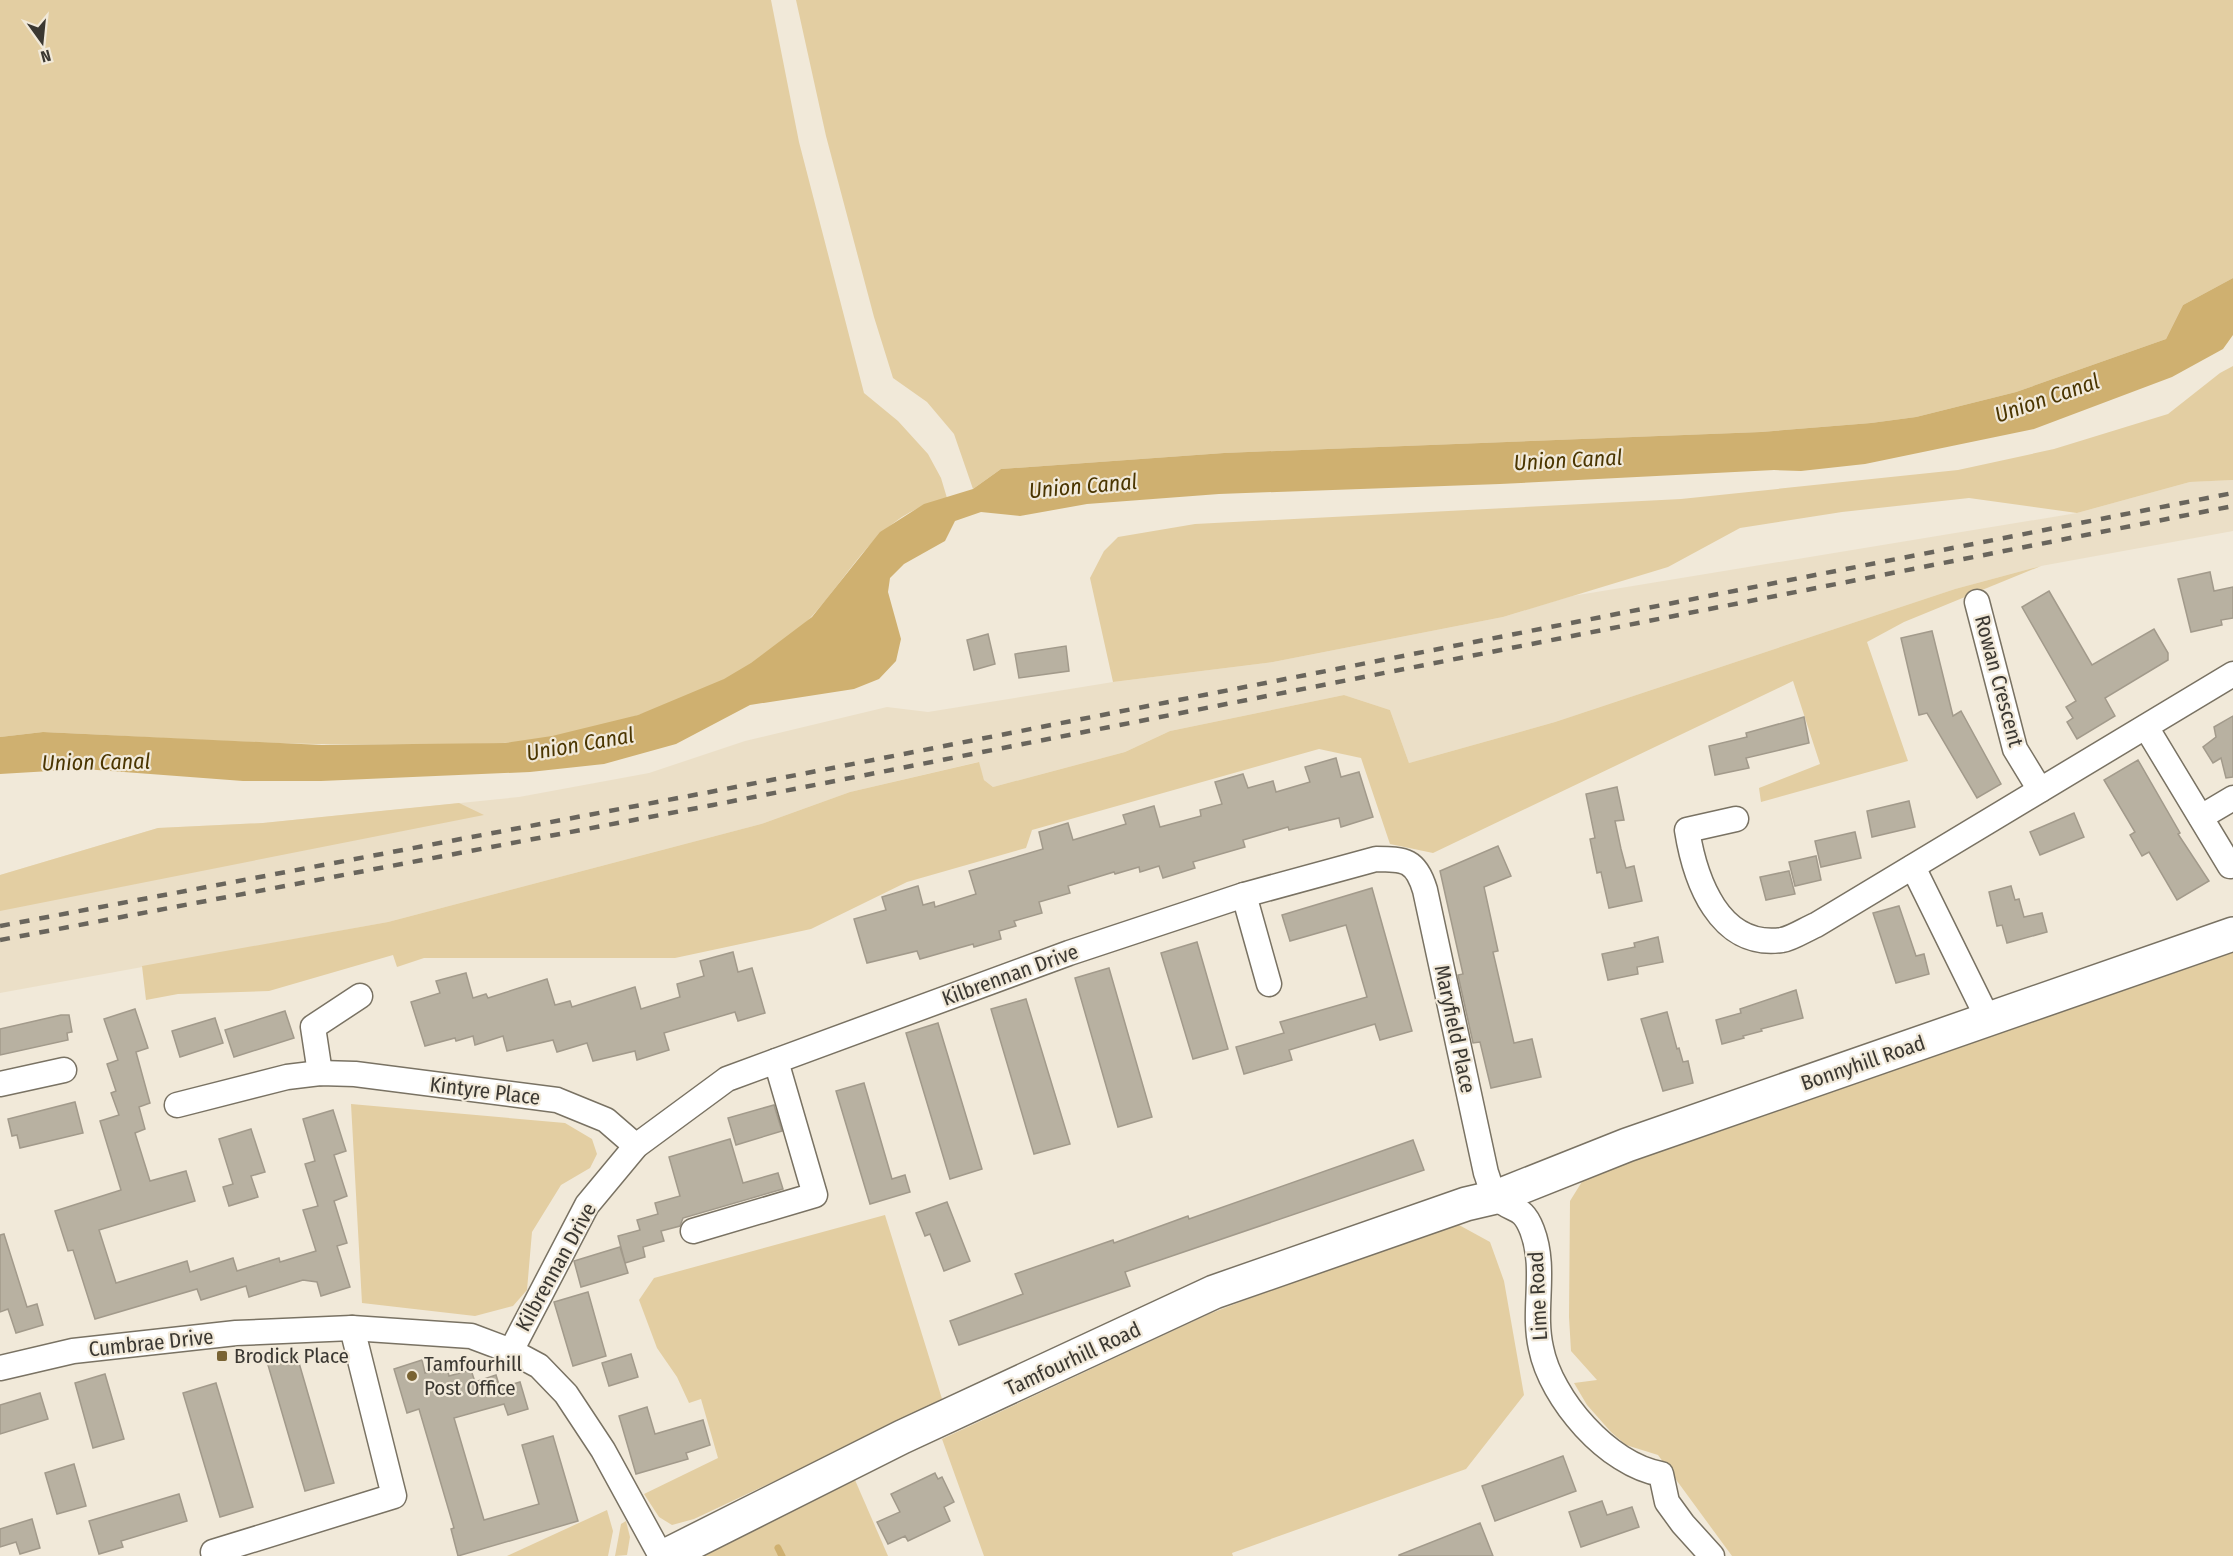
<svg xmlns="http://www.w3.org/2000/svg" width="2233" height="1556" font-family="'Fira Sans Condensed',sans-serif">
  <rect width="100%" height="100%" fill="#f1e9d9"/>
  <path fill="#ebdfc7" d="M2233,480V531L2041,566L1955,589L1555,722L1409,763L1390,710L1344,695L1170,731L1125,752L993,787L984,780L978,762L850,792L761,824L388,922L0,993V875L158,828L263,823L519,797L649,773L745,741L887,707L928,712L1113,682L1273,662L1503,617L1572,596L2077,513L2190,482Z"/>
  <g fill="#e3cea2">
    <path d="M0,0H771L799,142L864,393L898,421L928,454L941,478L947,498C877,515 857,566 813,615C790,641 755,663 725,679C667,711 569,739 503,743C465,745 427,744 389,744C274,746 158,737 43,732L0,737Z"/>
    <path d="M796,0H2233V278L2183,305L2166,339L2016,392L1916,417L1871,423L1761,432L1224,453L1001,469L973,489L954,434L927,402L893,378L874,317L826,136Z"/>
    <path d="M2233,366V480L2190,482L2077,513L1969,498L1842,512L1740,528L1668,567L1503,617L1273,662L1113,682L1090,578L1104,551L1118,537L1195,524L1681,499L1958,470L2054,449L2168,414L2220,373Z"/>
    <path d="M2041,566L1904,622L1867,642L1908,761L1761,802L1759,788L1820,764L1793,681L1433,853L1390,844L1361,758L1319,749L1032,830L1026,848L907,882L811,929L675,958H424L397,967L393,955L269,991L178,994L146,1000L142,966L388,922L761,824L850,792L979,762L984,780L993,787L1125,752L1170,731L1344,695L1390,710L1409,763L1555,722L1955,589Z"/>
    <path d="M459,803L484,815L0,911V875L158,828L263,823Z"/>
    <path d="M2233,950V1556H1732L1658,1455L1626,1445L1611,1432L1587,1405L1574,1383L1597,1380L1571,1351L1569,1317L1570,1201L1588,1172Z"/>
    <path d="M351,1104L565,1123L592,1139L597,1154L590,1168L561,1185L532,1232L527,1290L513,1306L475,1316L362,1303Z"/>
    <path d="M885,1215L943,1402L694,1519L672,1525L659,1517L644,1494L718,1458L701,1399L689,1403L677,1377L657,1348L639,1300L654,1278Z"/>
    <path d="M1459,1225L1490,1242L1504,1281L1524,1395L1466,1469L1232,1553L1233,1556H984L942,1439L1209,1314L1410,1237Z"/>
    <path d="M855,1480L888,1556H700Z"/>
    <path d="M607,1510L613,1531L608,1556H507Z"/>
    <path d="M626,1521L630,1537L627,1555L615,1556L621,1524Z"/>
  </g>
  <path fill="#cfb070" d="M2233,278V335L2223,349L2172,377L2034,429L1865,464L1801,471L1774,470L1500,484L1219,494L1087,504L1020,516L981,512L955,521L945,541L904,564L890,578L888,592L901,639L896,661L879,679L854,689L750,705L676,744L604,764L530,772L321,781H243L84,769L0,774V737L43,732L322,745L505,743L552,736L638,715L724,679L751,663L812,617L880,532L924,504L973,489L1001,469L1224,453L1761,432L1871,423L1916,417L2016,392L2166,339L2183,305Z"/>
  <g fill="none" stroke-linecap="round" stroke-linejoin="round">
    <path stroke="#cfb070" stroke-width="7" d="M778,1548L782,1556"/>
  </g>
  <g fill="#b8b1a1" stroke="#a29a8b" stroke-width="1.5">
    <path d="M2210,572L2214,591L2233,587V618L2221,620L2222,625L2191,632L2178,579Z"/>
    <path d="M2049,591L2092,665L2154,629L2168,653V660L2105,698L2115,716L2077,739L2067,722L2073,718L2066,707L2076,701L2022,607Z"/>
    <path d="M1932,631L1953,716L1961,711L2001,784L1977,798L1927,713L1919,715L1901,638Z"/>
    <path d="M988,634L995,664L974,670L967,640Z"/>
    <path d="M1066,646L1069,671L1019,678L1015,654Z"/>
    <path d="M2233,716V777L2226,778L2221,758L2213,763L2203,747L2216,737L2214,727Z"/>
    <path d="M1804,717L1809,743L1746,758L1749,768L1715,775L1709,746L1747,737L1746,733Z"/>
    <path d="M1336,758L1341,777L1359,772L1373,817L1341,827L1339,818L1289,830L1288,827L1243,840L1245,847L1193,862L1195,868L1163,878L1159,866L1140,872L1139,867L1115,874L1114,872L1068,886L1070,893L1039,902L1042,913L1014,921L1016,926L999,931L1001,939L974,947L973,944L920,959L917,951L867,963L854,919L886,910L882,897L918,886L923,905L934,902L935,907L976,894L969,871L1043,849L1039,832L1068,823L1073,840L1126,824L1123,815L1154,806L1160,827L1201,816L1200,810L1222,804L1215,782L1243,774L1248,788L1273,781L1276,792L1310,782L1305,767Z"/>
    <path d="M2138,760L2180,833L2178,834L2209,881L2177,900L2149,852L2142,856L2130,835L2135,832L2104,780Z"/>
    <path d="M1617,787L1624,820L1615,821L1621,849L1626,868L1634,866L1642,901L1609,908L1601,872L1597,873L1590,839L1595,838L1586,794Z"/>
    <path d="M1909,801L1915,827L1872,837L1867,811Z"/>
    <path d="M2074,813L2084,837L2040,855L2030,832Z"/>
    <path d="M1855,832L1861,858L1821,867L1815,841Z"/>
    <path d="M1498,846L1511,876L1484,887L1498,951L1493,952L1514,1043L1532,1039L1541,1077L1491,1088L1480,1042L1473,1043L1458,975L1463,974L1440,871Z"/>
    <path d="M1816,856L1821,880L1795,886L1789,862Z"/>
    <path d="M1789,871L1795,894L1766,900L1760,877Z"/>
    <path d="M2011,886L2015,900L2019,899L2024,917L2042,913L2047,932L2007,943L2002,925L1997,926L1989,892Z"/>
    <path d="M1372,888L1412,1031L1380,1040L1375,1024L1289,1050L1292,1060L1244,1074L1236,1047L1284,1033L1280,1022L1367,997L1346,925L1290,941L1282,915Z"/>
    <path d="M1899,906L1916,956L1924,954L1929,974L1896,983L1873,913Z"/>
    <path d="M1658,937L1663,962L1637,967L1638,974L1608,980L1602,954L1635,947L1634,943Z"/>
    <path d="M1197,942L1228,1049L1193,1059L1161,953Z"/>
    <path d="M733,952L738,972L752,968L765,1013L738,1021L735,1012L664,1033L669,1050L637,1060L635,1051L593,1061L587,1043L557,1052L553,1040L507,1051L503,1036L475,1045L473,1036L456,1041L455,1038L425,1046L411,1002L440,993L436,981L466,973L473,998L486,994L488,998L547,979L555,1005L570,1001L572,1007L635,987L641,1009L680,997L677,984L704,976L700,961Z"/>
    <path d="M1109,968L1152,1117L1118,1127L1075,978Z"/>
    <path d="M1796,990L1803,1018L1761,1029L1762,1031L1743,1036L1744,1038L1722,1044L1716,1020L1741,1013L1740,1009Z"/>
    <path d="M1026,999L1070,1144L1034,1154L991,1009Z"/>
    <path d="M135,1009L148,1048L136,1052L150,1103L139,1107L145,1129L135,1133L150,1181L186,1171L195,1201L99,1230L116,1283L187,1261L190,1272L233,1258L237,1271L279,1258L280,1262L316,1251L303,1210L318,1206L305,1164L315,1161L303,1119L333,1110L346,1151L334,1155L347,1196L334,1201L347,1243L337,1246L350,1287L321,1296L317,1282L303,1280L249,1297L246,1286L201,1300L197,1289L95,1319L73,1250L68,1251L55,1211L121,1190L100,1121L119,1115L111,1093L116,1091L107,1064L118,1060L104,1019Z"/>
    <path d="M285,1011L294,1038L234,1057L225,1030Z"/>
    <path d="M1667,1012L1677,1049L1679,1048L1683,1062L1688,1061L1693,1083L1663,1091L1641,1019Z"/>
    <path d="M61,1015H69L72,1032L67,1033L68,1040L0,1055V1029Z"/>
    <path d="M215,1018L223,1043L180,1057L172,1031Z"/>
    <path d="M938,1023L982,1169L950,1179L906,1033Z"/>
    <path d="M864,1083L892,1179L905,1175L910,1192L870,1204L836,1091Z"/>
    <path d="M75,1102L83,1133L20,1148L17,1135L12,1136L8,1119Z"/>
    <path d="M774,1105L782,1131L736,1145L728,1118Z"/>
    <path d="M251,1129L265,1172L251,1176L258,1197L229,1206L223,1187L233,1184L219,1139Z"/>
    <path d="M730,1139L743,1183L778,1173L783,1189L683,1218L680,1226L661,1231L664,1241L643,1247L645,1257L625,1263L618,1236L640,1230L637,1220L658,1214L655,1203L680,1196L669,1157Z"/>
    <path d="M1413,1140L1424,1170L1125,1272L1130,1286L959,1345L950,1321L1023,1294L1015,1274L1113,1240L1114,1243L1188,1216L1189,1219Z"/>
    <path d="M947,1202L970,1261L944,1271L930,1234L925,1236L916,1213Z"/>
    <path d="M4,1234L27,1307L37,1304L43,1325L16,1333L8,1309L0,1312V1235Z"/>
    <path d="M620,1247L628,1273L581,1287L574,1261Z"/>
    <path d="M588,1292L606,1356L573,1366L554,1302Z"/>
    <path d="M631,1354L638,1377L609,1386L602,1363Z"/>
    <path d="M297,1356L334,1483L305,1491L268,1365Z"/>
    <path d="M422,1360L425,1373L447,1367L449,1376L471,1370L475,1382L496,1375L500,1388L520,1382L528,1409L508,1415L504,1404L454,1418L484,1520L539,1504L522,1445L553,1436L578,1521L458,1556L451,1529L454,1528L419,1409L407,1413L394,1369Z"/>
    <path d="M105,1374L124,1439L93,1448L75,1383Z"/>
    <path d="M216,1383L253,1507L220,1517L183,1393Z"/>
    <path d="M40,1393L48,1419L0,1434V1405Z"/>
    <path d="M647,1407L655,1434L703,1420L710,1445L686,1453L688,1459L636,1474L619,1416Z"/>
    <path d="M1563,1456L1576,1491L1495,1521L1482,1486Z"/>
    <path d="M74,1464L86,1506L57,1514L45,1473Z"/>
    <path d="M935,1473L938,1479L942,1477L954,1502L944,1507L950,1521L908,1541L905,1536L888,1544L877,1522L900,1512L891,1494Z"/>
    <path d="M179,1494L187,1521L121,1541L123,1547L99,1554L89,1521Z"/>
    <path d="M1602,1501L1607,1515L1632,1507L1639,1527L1581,1547L1569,1512Z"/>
    <path d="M32,1519L40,1548L20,1554L16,1542L0,1547V1529Z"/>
    <path d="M1480,1523L1493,1556H1399V1555Z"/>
  </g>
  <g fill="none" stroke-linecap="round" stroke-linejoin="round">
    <defs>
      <g id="minor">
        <path d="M1977,602L2015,749L2040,790"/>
        <path d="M2146,727L2230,866"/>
        <path d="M2201,817L2233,798"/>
        <path d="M1736,819L1687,830C1695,880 1719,949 1782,940C1793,938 1806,929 1816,925L2233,674"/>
        <path d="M1913,867L1988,1019"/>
        <path d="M1244,895L1269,984"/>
        <path d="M320,1073L313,1027L360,996"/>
        <path d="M0,1084L64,1070"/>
        <path d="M177,1105L287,1077L320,1073L355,1074L557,1100L606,1120L636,1146"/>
        <path d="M693,1231L815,1195L776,1061"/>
        <path d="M511,1351L587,1205L636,1146L727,1079L1069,953L1244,895L1376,859C1405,859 1416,860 1425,890L1486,1173C1489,1180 1491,1193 1497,1198C1513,1213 1522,1204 1532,1230C1547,1269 1532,1309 1541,1348C1551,1399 1608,1465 1661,1474L1667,1502L1683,1524L1712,1556"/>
        <path d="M0,1368L73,1351L236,1333L352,1328L471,1336L511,1351L539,1366L566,1394L603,1450L661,1556"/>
        <path d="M213,1552L394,1496L352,1328"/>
      </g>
      <path id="secondary" d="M665,1556L902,1437L1214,1292L1466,1204L1496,1197L1627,1145L2233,934"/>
    </defs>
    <use href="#minor" stroke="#797263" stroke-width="27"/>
    <use href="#secondary" stroke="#797263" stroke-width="36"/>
    <use href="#minor" stroke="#fff" stroke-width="24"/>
    <use href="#secondary" stroke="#fff" stroke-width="33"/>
    <g stroke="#69655c" stroke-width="4.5" stroke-dasharray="10 10" stroke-linecap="butt">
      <path d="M0,926L710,792L2233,493"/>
      <path d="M0,940L713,805L2233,506"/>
    </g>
  </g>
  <g fill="#796333" stroke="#f1e9d9" stroke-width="2">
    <rect x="216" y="1350" width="12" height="12" rx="3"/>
    <circle cx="412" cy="1376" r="6"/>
  </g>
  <g text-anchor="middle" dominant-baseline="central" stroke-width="4.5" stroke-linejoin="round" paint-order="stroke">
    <g font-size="21" fill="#3b3832" stroke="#f1e9d9">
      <text transform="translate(1999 681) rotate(75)">Rowan Crescent</text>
      <text transform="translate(1010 975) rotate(-20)">Kilbrennan Drive</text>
      <text transform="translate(1455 1029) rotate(78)">Maryfield Place</text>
      <text transform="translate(1863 1063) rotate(-19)">Bonnyhill Road</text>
      <text transform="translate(485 1091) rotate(7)">Kintyre Place</text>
      <text transform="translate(556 1267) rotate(-61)">Kilbrennan Drive</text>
      <text transform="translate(1538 1296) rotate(-93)">Lime Road</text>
      <text transform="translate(151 1343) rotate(-6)">Cumbrae Drive</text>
      <text transform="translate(1073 1359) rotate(-25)">Tamfourhill Road</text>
    </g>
    <g font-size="21" fill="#3b3832" stroke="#f1e9d9" text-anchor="start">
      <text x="234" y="1356">Brodick Place</text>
      <text x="424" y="1364">Tamfourhill<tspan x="424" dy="24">Post Office</tspan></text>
    </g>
    <g font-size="22" font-style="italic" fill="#4a3500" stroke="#f1e9d9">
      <text transform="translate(2047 398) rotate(-19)">Union Canal</text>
      <text transform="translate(1568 460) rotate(-3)">Union Canal</text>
      <text transform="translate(1083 486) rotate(-5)">Union Canal</text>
      <text transform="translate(580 744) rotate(-10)">Union Canal</text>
      <text transform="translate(96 762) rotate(-1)">Union Canal</text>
    </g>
  </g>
  <g transform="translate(42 42) rotate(165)" stroke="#f1e9d9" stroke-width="4.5" paint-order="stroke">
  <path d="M0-4.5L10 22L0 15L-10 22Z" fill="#3b3832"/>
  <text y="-9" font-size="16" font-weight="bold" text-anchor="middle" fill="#3b3832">N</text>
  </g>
</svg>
